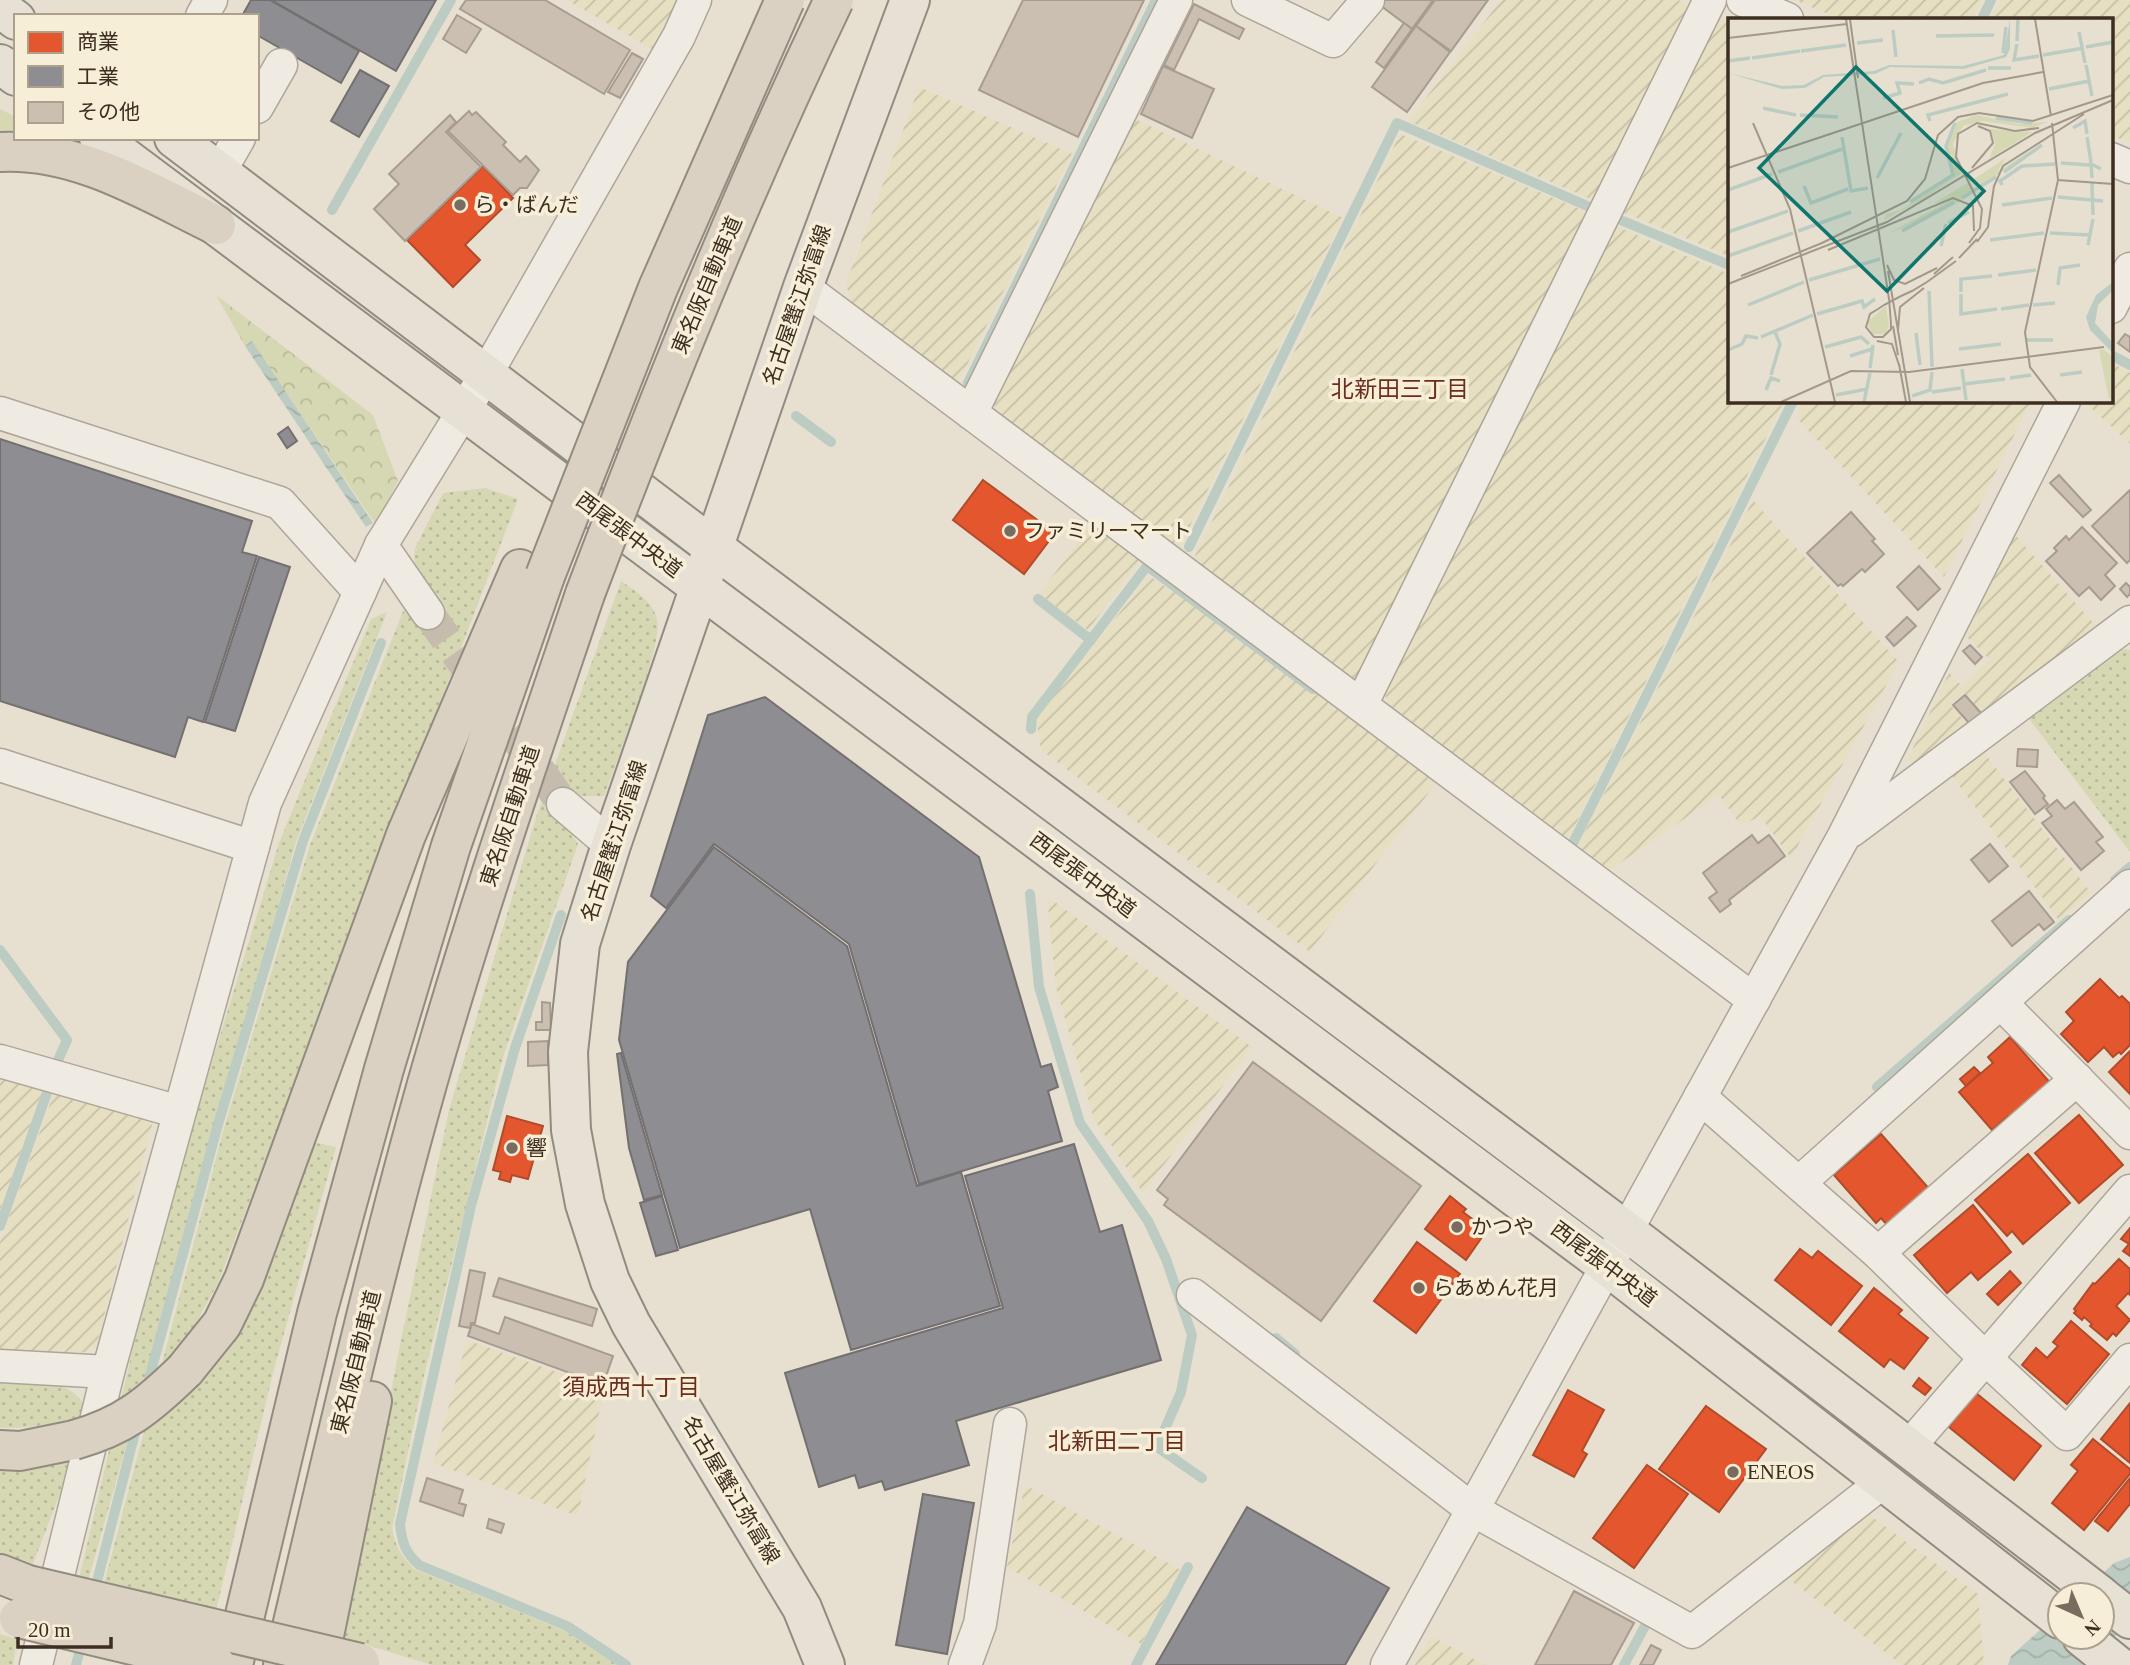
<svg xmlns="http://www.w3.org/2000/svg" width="2130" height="1665" font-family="'Times New Roman','Noto Sans JP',serif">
  <defs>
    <pattern id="farmland-furrows" width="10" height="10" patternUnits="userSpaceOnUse" patternTransform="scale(1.75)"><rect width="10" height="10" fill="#e6dfc2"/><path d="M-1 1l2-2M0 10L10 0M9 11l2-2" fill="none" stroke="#c6c0a6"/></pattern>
    <pattern id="grass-dots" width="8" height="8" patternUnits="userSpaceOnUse" patternTransform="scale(1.75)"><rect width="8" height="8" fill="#d6d7b3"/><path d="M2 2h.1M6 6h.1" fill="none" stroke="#b9b99a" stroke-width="1.8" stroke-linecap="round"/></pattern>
    <pattern id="forest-crowns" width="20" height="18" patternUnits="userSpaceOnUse" patternTransform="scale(1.75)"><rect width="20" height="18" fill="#d6d7b3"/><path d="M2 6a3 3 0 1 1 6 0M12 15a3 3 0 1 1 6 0" fill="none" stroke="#b9b99a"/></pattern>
    <pattern id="water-waves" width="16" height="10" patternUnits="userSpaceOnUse" patternTransform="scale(1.75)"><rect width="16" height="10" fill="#bcccc2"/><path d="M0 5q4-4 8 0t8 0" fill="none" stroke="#a2b0a6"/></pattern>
  </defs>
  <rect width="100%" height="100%" fill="#e7e0d1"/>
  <g fill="url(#farmland-furrows)">
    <path d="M567,0H679L652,49Z"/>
    <path d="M1501,0H1678L1694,7L1598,202L1408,121Z"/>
    <path d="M1795,0H1983L1973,19H1840Z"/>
    <path d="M2000,0H2130V143L2111,135V19H1990Z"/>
    <path d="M1717,18L1729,24V256L1620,211Z"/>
    <path d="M919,87L1072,154L957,385L852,306L846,283Z"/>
    <path d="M1133,118L1343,218L1177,552L997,418L993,396Z"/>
    <path d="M1400,134L1592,214L1357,679L1349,681L1192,562Z"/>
    <path d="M1613,225L1729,274V401H1784L1567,842L1391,708L1384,693Z"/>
    <path d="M2111,363L2130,373V444L2087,404L2088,401H2111Z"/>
    <path d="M1803,401H2031L1944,577L1796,417Z"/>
    <path d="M1753,500L1899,662L1791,858L1760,816L1741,826L1719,795L1607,872L1576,849Z"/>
    <path d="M1094,521L1142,557L1088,630L1039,594Z"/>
    <path d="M2015,535L2098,628L1985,716L1964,692L1950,705L1970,727L1920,766L1907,760L1949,673L1962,686L1989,659L1966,636Z"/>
    <path d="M1149,576L1169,589L1177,590L1436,783L1310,952L1041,750L1036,717Z"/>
    <path d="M1979,746L2091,893L2059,920L1947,769Z"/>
    <path d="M1047,896L1252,1047L1143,1193L1094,1119L1056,988Z"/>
    <path d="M0,1070L45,1084L0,1210Z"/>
    <path d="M56,1087L154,1117L97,1344L87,1352L0,1358V1242Z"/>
    <path d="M467,1340L604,1389L578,1516L433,1463Z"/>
    <path d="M1025,1485L1181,1570L1141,1644L1007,1567Z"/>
    <path d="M1864,1511L1978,1594L1984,1665H1902L1782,1574Z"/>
    <path d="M1431,1636L1485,1665H1415Z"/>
  </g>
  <g fill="url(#grass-dots)">
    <path d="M485,488L518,499L218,1283L192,1331L171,1357L198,1385C217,1363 236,1341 249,1315C277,1260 293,1200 312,1142L336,1147L273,1373L214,1619L102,1591L224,1128L310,845L406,604L430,629L441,602C429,586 410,569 415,548L443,493Z"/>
    <path d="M621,581C636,592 652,600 657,619C664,644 615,765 604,796H567L558,816L578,844L503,1057L424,1376L392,1528C395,1546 401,1556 414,1569L565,1631L617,1665H432L344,1638L400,1345L449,1110L536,817Z"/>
    <path d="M387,612L296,842L87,1585L78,1583L161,1229L279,843L371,619Z"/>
    <path d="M2115,648L2130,650V852L2027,716Z"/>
    <path d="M40,1380C61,1384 82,1392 88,1414C59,1423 31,1429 0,1428V1382Z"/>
    <path d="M73,1460L31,1569L0,1559V1470L20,1471Z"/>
    <path d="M0,1634L17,1639L13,1665H0Z"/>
  </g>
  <path fill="url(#forest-crowns)" d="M216,295L373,415L398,481L376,525L252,342L245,346Z"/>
  <path fill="#d6d7b3" d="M0,109L16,117V133L0,134Z"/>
  <g fill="url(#water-waves)">
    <path d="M252,341L373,523L366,527L245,346Z"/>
    <path d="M2130,1557V1623L2082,1665H2008L2011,1656L2060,1612L2102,1637V1595H2079L2114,1563Z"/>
  </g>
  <g fill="#e4572e" stroke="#b24b2a" stroke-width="2">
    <path d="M483,166L513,198L465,245L480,260L453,287L407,240Z"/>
    <path d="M983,480L1055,533L1024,574L953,520Z"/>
    <path d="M2100,979L2119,998L2122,996L2130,1004V1045L2121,1054L2119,1052L2113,1057L2104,1047L2088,1062L2061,1034L2074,1021L2066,1012Z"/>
    <path d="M2010,1037L2052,1085L2012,1120L2008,1116L1992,1130L1959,1092L1993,1063L1988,1057Z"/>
    <path d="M2130,1051V1094L2109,1072Z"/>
    <path d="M1974,1067L1980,1073L1966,1086L1960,1079Z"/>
    <path d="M2079,1115L2123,1165L2079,1203L2035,1153Z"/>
    <path d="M507,1116L543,1126L528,1179L512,1175L510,1182L499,1179L501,1172L493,1170Z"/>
    <path d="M1881,1134L1931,1191L1889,1227L1881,1218L1876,1223L1834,1175Z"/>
    <path d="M2028,1154L2070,1203L2023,1244L2012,1231L2007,1236L1975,1200Z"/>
    <path d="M1450,1196L1466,1209L1463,1212L1487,1230L1466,1260L1425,1229Z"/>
    <path d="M1973,1205L2011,1252L1978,1280L1971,1272L1947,1293L1914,1255Z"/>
    <path d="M2130,1228V1256L2123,1251L2129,1244L2121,1239Z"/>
    <path d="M1417,1242L1460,1274L1416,1333L1374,1301Z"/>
    <path d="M1800,1249L1812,1258L1818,1251L1862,1286L1831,1325L1775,1280Z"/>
    <path d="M2119,1259L2130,1269V1295L2128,1293L2116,1306L2130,1320L2116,1336L2113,1333L2107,1340L2090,1326L2092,1324L2084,1317L2082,1320L2074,1313L2076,1311L2074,1309L2093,1283L2095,1284Z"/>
    <path d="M2010,1271L2021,1283L1998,1305L1987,1294Z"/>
    <path d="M1874,1288L1902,1310L1898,1314L1928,1338L1904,1369L1890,1359L1884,1367L1839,1331Z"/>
    <path d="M2071,1321L2109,1354L2067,1404L2022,1365L2036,1348L2047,1358L2058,1346L2053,1342Z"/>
    <path d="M1919,1378L1931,1388L1925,1395L1913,1386Z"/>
    <path d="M1568,1390L1604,1410L1582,1451L1587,1454L1574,1477L1533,1455Z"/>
    <path d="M1976,1393L2041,1446L2014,1480L1949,1427Z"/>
    <path d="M2130,1403V1463L2101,1439Z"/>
    <path d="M1706,1406L1766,1449L1719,1512L1659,1469Z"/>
    <path d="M2093,1439L2130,1469V1474L2084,1530L2052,1503L2078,1471L2071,1465Z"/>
    <path d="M1647,1465L1688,1494L1634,1568L1593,1538Z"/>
    <path d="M2130,1478V1504L2108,1531L2095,1521Z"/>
  </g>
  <g fill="#8d8d92" stroke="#757070" stroke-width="2">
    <path d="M251,0H270L359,51L341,83L257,35V16H242Z"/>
    <path d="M271,0H436L396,71Z"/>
    <path d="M360,70L389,86L359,137L331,121Z"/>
    <path d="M288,427L297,441L287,448L278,434Z"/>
    <path d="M0,439L252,521L242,552L257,556L203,722L188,717L175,757L0,701Z"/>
    <path d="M259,557L290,567L235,731L205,722Z"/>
    <path d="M765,697L979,857L1041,1067L1051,1064L1058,1087L1048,1091L1062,1141L919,1184L849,944L714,844L666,908L651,896L708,715Z"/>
    <path d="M714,847L847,946L917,1186L961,1172L1000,1306L851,1350L810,1209L680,1248L619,1040L628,962Z"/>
    <path d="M621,1053L662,1195L644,1200L629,1148L617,1054Z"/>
    <path d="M1074,1144L1100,1232L1122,1225L1161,1360L956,1421L969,1465L885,1490L882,1481L859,1488L855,1475L819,1487L785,1373L1003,1308L965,1176Z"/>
    <path d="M662,1196L678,1250L656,1256L640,1203Z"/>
    <path d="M923,1494L974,1503L947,1654L896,1645Z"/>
    <path d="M1247,1507L1389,1588L1345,1665H1156Z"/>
  </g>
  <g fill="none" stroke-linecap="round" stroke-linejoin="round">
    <g stroke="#bcccc2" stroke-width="10">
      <path d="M1982,19L1991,0"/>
      <path d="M332,210L451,0"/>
      <path d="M1623,221L1729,265"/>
      <path d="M2113,356L2130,365"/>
      <path d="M968,383L1156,0"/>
      <path d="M796,416L831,442"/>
      <path d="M1189,547L1397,123L1592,208"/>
      <path d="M1038,599L1091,640"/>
      <path d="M1031,729L1032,717L1147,566L1313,689"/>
      <path d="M1573,843L1793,401"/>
      <path d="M2115,880L2130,867"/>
      <path d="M1030,894L1039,987L1080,1123L1148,1221L1166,1259L1192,1335L1181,1392L1157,1447L1202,1478"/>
      <path d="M561,915L515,1048L471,1206L400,1524C402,1543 405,1552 419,1565L567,1626L626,1665"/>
      <path d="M0,950L67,1040L55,1067"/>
      <path d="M1877,1087L2069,920"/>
      <path d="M0,1226L49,1087"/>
      <path d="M1276,1338L1295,1354"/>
      <path d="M146,1390L219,1121L303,841L381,643"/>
      <path d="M94,1593L137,1425"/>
      <path d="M76,1665L82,1642"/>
      <path d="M1136,1665L1188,1567"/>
      <path d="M1624,1665L1645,1626"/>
    </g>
  </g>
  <g fill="#cbbfb2" stroke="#a89c90" stroke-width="2">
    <path d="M466,0H545L630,50L604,94L460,9Z"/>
    <path d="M1023,0H1144L1078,137L979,90Z"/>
    <path d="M1373,0H1433L1412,29Z"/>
    <path d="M1435,0H1488L1451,51L1416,26Z"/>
    <path d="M1194,4L1244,29L1239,39L1199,19L1174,70L1164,65Z"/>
    <path d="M457,15L481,29L466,53L443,39Z"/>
    <path d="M1404,23L1412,29L1384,68L1376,62Z"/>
    <path d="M1416,26L1450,52L1407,112L1372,87Z"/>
    <path d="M632,53L643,59L620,98L608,92Z"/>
    <path d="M1163,66L1214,89L1192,138L1141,114Z"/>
    <path d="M469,111L472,115L476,112L506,142L503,145L520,162L526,156L539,170L527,188H520L513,195L448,131Z"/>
    <path d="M450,115L456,122L446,132L481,167L405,241L374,209L399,184L389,174Z"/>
    <path d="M2125,334L2130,337V352L2118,343Z"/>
    <path d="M2059,475L2091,510L2083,517L2050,483Z"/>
    <path d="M2130,490V560L2127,563L2092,526Z"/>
    <path d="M1851,512L1875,539L1872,541L1884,554L1865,572L1862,569L1843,586L1841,584L1838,586L1807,553Z"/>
    <path d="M2082,527L2117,563L2105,575L2115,586L2101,600L2089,587L2079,596L2046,561L2057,551L2054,548L2066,536L2069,540Z"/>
    <path d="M1919,566L1940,589L1918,610L1897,587Z"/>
    <path d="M2126,583L2130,587V594L2127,597L2120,589Z"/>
    <path d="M1907,617L1916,626L1894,646L1886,637Z"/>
    <path d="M1970,645L1982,657L1975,664L1963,651Z"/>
    <path d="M1965,695L1981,713L1969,723L1953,705Z"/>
    <path d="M2018,749L2038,750L2037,767L2017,766Z"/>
    <path d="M2025,771L2045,796L2043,798L2048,804L2035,814L2010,782Z"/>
    <path d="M2057,800L2065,809L2074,802L2103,837L2096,842L2104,851L2081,870L2042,823L2052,816L2046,809Z"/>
    <path d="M1752,835L1758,843L1769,835L1785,856L1729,900L1731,904L1720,912L1709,898L1717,892L1703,873Z"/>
    <path d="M1990,844L2008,866L1989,882L1971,860Z"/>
    <path d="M2029,891L2054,922L2044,930L2039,924L2012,946L1992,921Z"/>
    <path d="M542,1002L550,1003L551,1030H536V1022H542Z"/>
    <path d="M548,1041V1065L528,1066V1042Z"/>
    <path d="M1253,1062L1421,1186L1321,1321L1164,1205L1168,1199L1157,1190Z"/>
    <path d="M470,1270L485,1273L475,1323H471L470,1328L459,1326Z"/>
    <path d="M499,1278L597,1309L592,1326L493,1296Z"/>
    <path d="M505,1317L613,1356L603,1385L468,1336L472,1324L499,1334Z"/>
    <path d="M427,1478L463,1490L459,1503L466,1505L463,1516L420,1501Z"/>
    <path d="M489,1519L504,1524L501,1533L487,1528Z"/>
    <path d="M1574,1591L1634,1623L1611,1665H1535Z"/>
    <path d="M1651,1645L1661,1650L1653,1665H1640Z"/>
  </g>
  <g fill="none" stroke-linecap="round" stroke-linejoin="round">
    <path stroke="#c5bcae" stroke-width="32" stroke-dasharray="32 16" stroke-linecap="butt" d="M428,613L563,804"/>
    <defs>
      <g id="minor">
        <path d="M1248,0L1333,41L1368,0"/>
        <path d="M1743,0L1787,19"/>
        <path d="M202,16L211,0"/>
        <path d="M257,107L281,65"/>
        <path d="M2111,159L2130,167"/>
        <path d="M219,173L239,138"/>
        <path d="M803,287L1754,1000"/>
        <path d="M2111,307L2130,269"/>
        <path d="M0,413L280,503L360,592"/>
        <path d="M971,413L1176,0"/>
        <path d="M381,545L428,613"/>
        <path d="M1361,705L1710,0"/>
        <path d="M0,765L253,847"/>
        <path d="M563,804L611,845"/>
        <path d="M1851,831L2130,622"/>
        <path d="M2001,1003L2130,1133"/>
        <path d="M0,1061L179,1112"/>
        <path d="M1700,1097L1878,1253L1986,1359L2067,1434L2130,1360"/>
        <path d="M1799,1183L2130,886"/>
        <path d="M1878,1253L2077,1079"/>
        <path d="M1193,1295L1473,1510L1692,1632L1884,1481"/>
        <path d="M0,1366L108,1372"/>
        <path d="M1907,1449L2130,1191"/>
        <path d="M36,1665L108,1372L265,803L381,545L485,376L679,36L695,0"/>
        <path d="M965,1665L980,1624L1010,1424"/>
        <path d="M1387,1665L1844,836L2064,401"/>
      </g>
      <g id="major">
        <path d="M0,8L16,20"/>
        <path d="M0,64L16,76"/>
        <path d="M99,138L1606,1265L2060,1619"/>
        <path d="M174,138L713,547L1626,1231L2100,1595"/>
        <path d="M2102,1597L2130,1619"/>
        <path d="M2082,1637L2117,1665"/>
        <path d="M825,1665L802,1608L631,1324L610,1281L585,1204L571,1130L568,1052L580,944L611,845L803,287L910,0"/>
      </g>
      <g id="highway">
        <path d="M0,152C78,148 148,192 216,225"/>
        <path d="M185,1370L222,1324L244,1279L406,835L520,569"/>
        <path d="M0,1450L20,1451L74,1440"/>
        <path d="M0,1574L28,1585"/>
        <path d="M233,1665L317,1313L384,1069L451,846L545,576"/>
        <path d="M283,1665C329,1471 373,1276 427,1084C474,919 530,757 585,594"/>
        <path d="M318,1665L372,1401"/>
      </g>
    </defs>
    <use href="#minor" stroke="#ada599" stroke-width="35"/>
    <use href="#major" stroke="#928b80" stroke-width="42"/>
    <use href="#highway" stroke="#928b80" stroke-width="42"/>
    <use href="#minor" stroke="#efebe3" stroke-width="32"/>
    <use href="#major" stroke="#e6e1d4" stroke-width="38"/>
    <use href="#highway" stroke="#dad1c2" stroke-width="38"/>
    <defs>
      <g id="highway-bridge">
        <path d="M545,576L658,288L785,0"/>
        <path d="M585,594C661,393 741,194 834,0"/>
        <path d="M74,1440C124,1426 148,1406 185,1370"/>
        <path d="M28,1585L360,1663"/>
        <path d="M19,1618L216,1665"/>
      </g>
    </defs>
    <use href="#highway-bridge" stroke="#928b80" stroke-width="42" stroke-linecap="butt"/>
    <use href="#highway-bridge" stroke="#dad1c2" stroke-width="38"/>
  </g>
  <g fill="#786c5e" stroke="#f7eed8" stroke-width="2.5">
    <circle cx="460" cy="205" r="7"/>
    <circle cx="1010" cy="531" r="7"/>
    <circle cx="512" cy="1148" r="7"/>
    <circle cx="1457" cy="1227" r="7"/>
    <circle cx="1419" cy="1288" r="7"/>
    <circle cx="1733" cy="1472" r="7"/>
  </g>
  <g text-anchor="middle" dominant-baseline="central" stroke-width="7" stroke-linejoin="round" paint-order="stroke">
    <g font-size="21" fill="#3d2e20" stroke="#f7eed8" text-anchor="start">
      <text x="474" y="205">ら・ばんだ</text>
      <text x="1024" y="531">ファミリーマート</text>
      <text x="526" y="1148">響</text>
      <text x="1471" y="1227">かつや</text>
      <text x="1433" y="1288">らあめん花月</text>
      <text x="1747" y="1472">ENEOS</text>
    </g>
    <g font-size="21" fill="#3d2e20" stroke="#f7eed8">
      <text transform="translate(707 285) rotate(-67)">東名阪自動車道</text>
      <text transform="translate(797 305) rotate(-71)">名古屋蟹江弥富線</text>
      <text transform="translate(629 535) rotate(37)">西尾張中央道</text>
      <text transform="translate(510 816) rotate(-72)">東名阪自動車道</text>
      <text transform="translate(614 841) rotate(-72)">名古屋蟹江弥富線</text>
      <text transform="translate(1083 875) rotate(37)">西尾張中央道</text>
      <text transform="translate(1604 1264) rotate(37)">西尾張中央道</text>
      <text transform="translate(356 1362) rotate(-76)">東名阪自動車道</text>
      <text transform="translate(731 1490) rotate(59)">名古屋蟹江弥富線</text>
    </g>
    <g font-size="23" fill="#6b2e1e" stroke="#f7eed8">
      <text x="1400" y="389">北新田三丁目</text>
      <text x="631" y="1387">須成西十丁目</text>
      <text x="1117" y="1441">北新田二丁目</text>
    </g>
  </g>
  <g transform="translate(1728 18)">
    <rect width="385" height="385" fill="#e7e0d1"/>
    <path d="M248,97L291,106L320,104L304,110L254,103L235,108L225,126L234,155L197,180L156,202L158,196L173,192L225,159L219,138L221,117L227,105ZM262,111L304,114L261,141L267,126ZM324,119L251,169L246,161L278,140L269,154ZM241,164L246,172L230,182L247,174L221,190L173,215L197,201L159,216L221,183L206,185Z" fill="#d6d7b3"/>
    <path d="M375,331L385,339V381H381L371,332Z" fill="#d6d7b3"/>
    <path d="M158,288L161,308L157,316H144L139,304Z" fill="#d6d7b3"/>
    <path d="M282,1V31L278,39L236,51L162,49L147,56L96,59L77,70L54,71L0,55L54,68L76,67L95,57L146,53L161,47L235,48L276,37ZM385,264V272L370,287L367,305L385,325V335L362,312L358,299L368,277Z" fill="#bcccc2"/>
    <path fill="none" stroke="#bcccc2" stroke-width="3.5" d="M165,12L168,39M351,14L357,45M208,18L266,17M289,23L290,1M129,25L155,22M289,26L286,42L311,38M358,29L385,24M73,33L118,27M275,35L278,9M315,37L356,30M24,40L72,33M0,43L22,40M358,47L364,78M260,50H283M191,65L201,61L215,65L258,52M321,71L361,63M155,80L172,75L169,65L186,66M35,90L68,97M72,97L110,99M268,100L304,105M202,103L200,97L280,76M345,110L357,103L359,116M114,119L123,173L140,170M359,119L363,144M333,145L362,147M50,154L114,131M276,154L314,127M149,160L173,115M364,160L363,146L373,151M364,165L365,197M274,167L272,163L294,148L327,146M76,168L83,185L120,171M0,172L44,156M330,179L375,183M234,180L268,159M182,184L225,157L218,128L227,105M274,187L324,180M220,205L241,194M70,213L123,194M174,213L226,184M0,214L60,193M322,215L362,217M262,222L316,215M360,227L365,201M213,228L218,206M0,238L65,215M270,257L308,252M81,262L152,241M330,267L332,250L352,247M201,273L204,349M233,274V261L264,258M233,276V296L269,291M20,287L76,264M305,287L327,285M273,291L301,287M89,296L134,283L136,289L147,281M188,315L192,347M33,319L85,297M299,322H325M97,329L133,319L141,326M231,331L273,326M0,332L14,326L18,318L30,320M122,338L144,331M142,350L145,327M234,351L238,382M43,357L52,326L47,314M332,357L354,354M282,360L303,357M236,366L277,361M38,372L43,360L52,363M204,374L233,370M108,377L139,371M184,378L202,372L204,354M136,384L142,355"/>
    <path fill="none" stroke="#a3998a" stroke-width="2" d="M118,1L161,281M122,1L130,60M307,1L323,98M0,20L119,6M25,105L62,191L107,384M324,105L330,162L385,166M0,150L255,65L315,54M244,150L265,125L262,113L250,108M249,224L260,209L266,168L275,148L356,96M241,225L252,210L254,191L228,139L230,116L249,105L287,113L311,110M100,232L225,180L245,188L246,213M231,240L249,221M159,247L166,262L177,266L209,250M160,253L182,384M206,256L225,239M13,258L94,225L179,183L197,161L210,117L230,99L251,95L305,103L385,77M0,266L159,204L307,115L385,82M161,280L163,306V311L155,319H146L138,309L142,296L150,291L156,287L173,278L184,273L199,264L228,243M165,308L170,337M170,312L172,289L196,270M149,323L164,326L172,350M171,346L178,384M53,384L123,353L181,354L376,329M329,384L302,349L297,314L330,162"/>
    <path fill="#0f766e" fill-opacity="0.15" stroke="#0f766e" stroke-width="3.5" d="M128,49L256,173L159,273L31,150Z"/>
    <rect width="385" height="385" fill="none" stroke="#3d2e20" stroke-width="3.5"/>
  </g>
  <rect x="14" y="14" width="245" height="126" fill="#f7eed8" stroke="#ada18e" stroke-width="2"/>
  <rect x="28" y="32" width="35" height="21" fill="#e4572e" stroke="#ada18e" stroke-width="2"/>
  <text x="77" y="49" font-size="21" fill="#3d2e20">商業</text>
  <rect x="28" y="66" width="35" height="21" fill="#8d8d92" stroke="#ada18e" stroke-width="2"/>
  <text x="77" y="84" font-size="21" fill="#3d2e20">工業</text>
  <rect x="28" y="102" width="35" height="21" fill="#cbbfb2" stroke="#ada18e" stroke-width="2"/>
  <text x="77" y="119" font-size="21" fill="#3d2e20">その他</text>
  <g transform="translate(2081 1616) rotate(136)"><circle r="33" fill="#f7eed8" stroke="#ada18e" stroke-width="2"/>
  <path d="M0-5L12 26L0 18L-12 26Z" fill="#786c5e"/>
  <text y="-10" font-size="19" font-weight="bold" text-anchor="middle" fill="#3d2e20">N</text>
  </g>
  <path d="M18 1637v10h93v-10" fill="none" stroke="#3d2e20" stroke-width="3.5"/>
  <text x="28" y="1637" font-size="21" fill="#3d2e20" stroke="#f7eed8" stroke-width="5" paint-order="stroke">20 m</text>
</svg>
